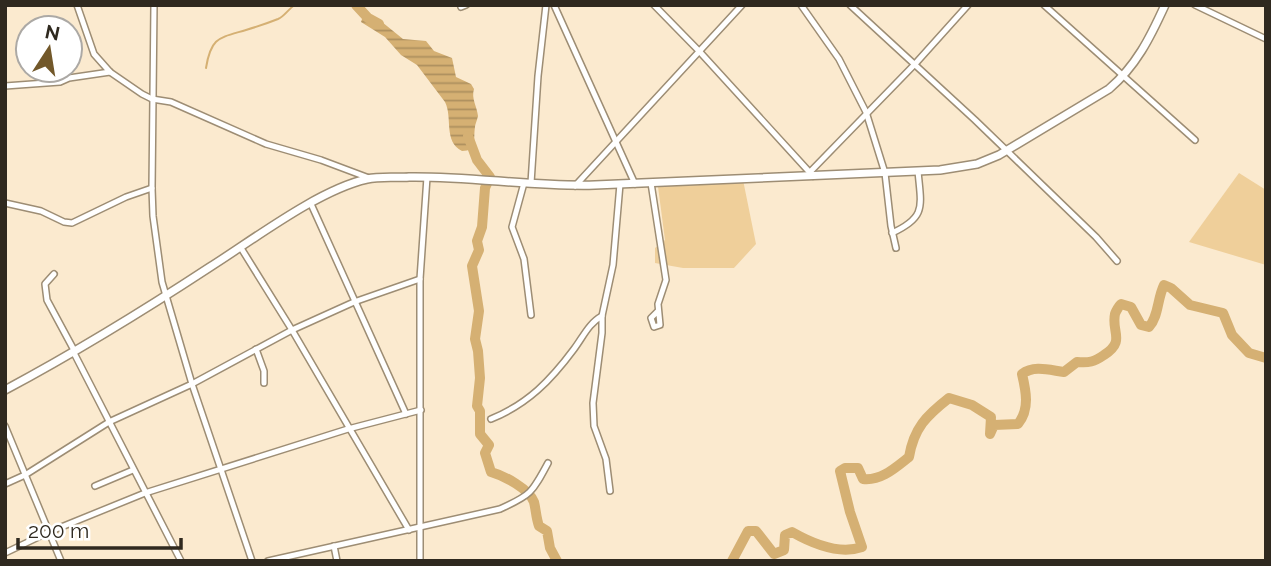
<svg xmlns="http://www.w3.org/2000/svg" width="1271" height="566" font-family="Raleway,sans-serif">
  <defs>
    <pattern id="water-rules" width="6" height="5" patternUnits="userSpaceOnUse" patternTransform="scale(1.75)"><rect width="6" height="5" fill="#d5b073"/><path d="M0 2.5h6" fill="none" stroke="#ad8f5e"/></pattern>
  </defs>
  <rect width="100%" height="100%" fill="#fbeacf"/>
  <g fill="#efcf9a">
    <path d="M1239,173L1266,190V265L1189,242Z"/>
    <path d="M742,175L756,244L734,268H683L655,263V248L665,240L657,179Z"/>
  </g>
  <path fill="url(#water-rules)" d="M363,16L382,22L403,39L426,41L434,51L452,58L456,77L471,84L474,89C471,99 477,106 478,116C478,117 475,125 475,127C473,139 478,151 462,151C443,141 453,118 445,102L417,65L401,55L385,37L361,22Z"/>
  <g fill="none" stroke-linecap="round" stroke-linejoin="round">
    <path stroke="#d5b073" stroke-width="2" d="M206,68C211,37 219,38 246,30C256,27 268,23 278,19C285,16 288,9 295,5"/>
    <g stroke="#d5b073" stroke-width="10">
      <path d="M356,5L368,18L379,24"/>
      <path d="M468,136L477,160L490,177L485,188L482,227L477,241L479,250L472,266L479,311L475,339L478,351L480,378L477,406L480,411V434L489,445L485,453L491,472C505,476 529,489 534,502C536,510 536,518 539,526L547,531L550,548L557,561"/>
      <path d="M732,561L748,531H756L774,554L784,550L785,535L792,532C813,544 839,555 862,547L850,512L840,471L845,468H858L863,479C881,481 895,468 909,457C914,428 926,416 949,398L972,405L991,417L990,434L994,425L1018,424C1030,409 1026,391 1022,374C1034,365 1049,370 1064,372L1077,362C1089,363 1094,362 1104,355C1126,341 1111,332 1115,314C1115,313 1120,304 1121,304L1131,307L1141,325L1149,327C1159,316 1157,299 1164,285L1171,288L1190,305L1223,313L1232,335L1249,353L1266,358"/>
    </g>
    <defs>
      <g id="minor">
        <path d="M77,5L94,54L110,72L142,94L152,99L171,102L266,144L321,160L369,178"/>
        <path d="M154,5L152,188L153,216L162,282L192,384L252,561"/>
        <path d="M554,5L635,184"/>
        <path d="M654,5L699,51L813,176"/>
        <path d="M801,5L839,59L866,112L885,173L891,226L896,248"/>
        <path d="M850,5L975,120L1096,237L1117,261"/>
        <path d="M1044,5L1195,140"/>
        <path d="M1195,5L1266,39"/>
        <path d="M461,7L466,5"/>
        <path d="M5,86L60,82L69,78L110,72"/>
        <path d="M810,172L915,64L968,5"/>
        <path d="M524,183L512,227L524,259L531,315"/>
        <path d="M531,183L538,76L546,5"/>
        <path d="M651,183L666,280L658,304L660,325L654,327L651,318L658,311"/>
        <path d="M575,186L742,5"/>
        <path d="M5,203L41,211L64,222L72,223L126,197L152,188"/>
        <path d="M311,204L406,414"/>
        <path d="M892,233C927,217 921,206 918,171"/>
        <path d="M241,248L292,330L409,530"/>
        <path d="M54,274L45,284L47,300L75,352"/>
        <path d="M256,349L264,371V383"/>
        <path d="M74,353L181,561"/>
        <path d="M491,419C528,404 551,380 574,349C583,337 589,323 602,316"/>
        <path d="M5,426L61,561"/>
        <path d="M5,484L25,475L109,422L192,384L292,330L354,302L420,279"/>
        <path d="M95,486L133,470"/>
        <path d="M610,491L606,459L594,426L593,403L602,333V316L613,265L620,184"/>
        <path d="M334,546L337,561"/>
        <path d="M5,553L49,532L145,493L348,429L421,410"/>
        <path d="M268,561L500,509C531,495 532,493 548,463"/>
        <path d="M420,561V279L427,177"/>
      </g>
      <path id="tertiary" d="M5,390C76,352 143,311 210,267C253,240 318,190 367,179C380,176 396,178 409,177C471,176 533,187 595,185L940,170L977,164L999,155L1109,89C1136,66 1150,38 1165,5"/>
    </defs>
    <use href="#minor" stroke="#9d8d74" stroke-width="8"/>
    <use href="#tertiary" stroke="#9d8d74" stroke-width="10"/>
    <use href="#minor" stroke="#fff" stroke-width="5"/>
    <use href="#tertiary" stroke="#fff" stroke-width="7"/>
  </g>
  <rect width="1271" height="566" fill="none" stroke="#2f291f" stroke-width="14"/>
  <g transform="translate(49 49) rotate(12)"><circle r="33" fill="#ffffff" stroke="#aca9a5" stroke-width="2"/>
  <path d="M0-5L12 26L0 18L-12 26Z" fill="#72582a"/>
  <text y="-10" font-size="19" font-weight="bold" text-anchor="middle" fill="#2f291f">N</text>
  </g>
  <path d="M18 538v10h163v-10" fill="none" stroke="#2f291f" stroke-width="3.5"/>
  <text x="28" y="538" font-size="21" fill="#2f291f" stroke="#ffffff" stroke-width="5" paint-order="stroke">200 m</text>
</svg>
